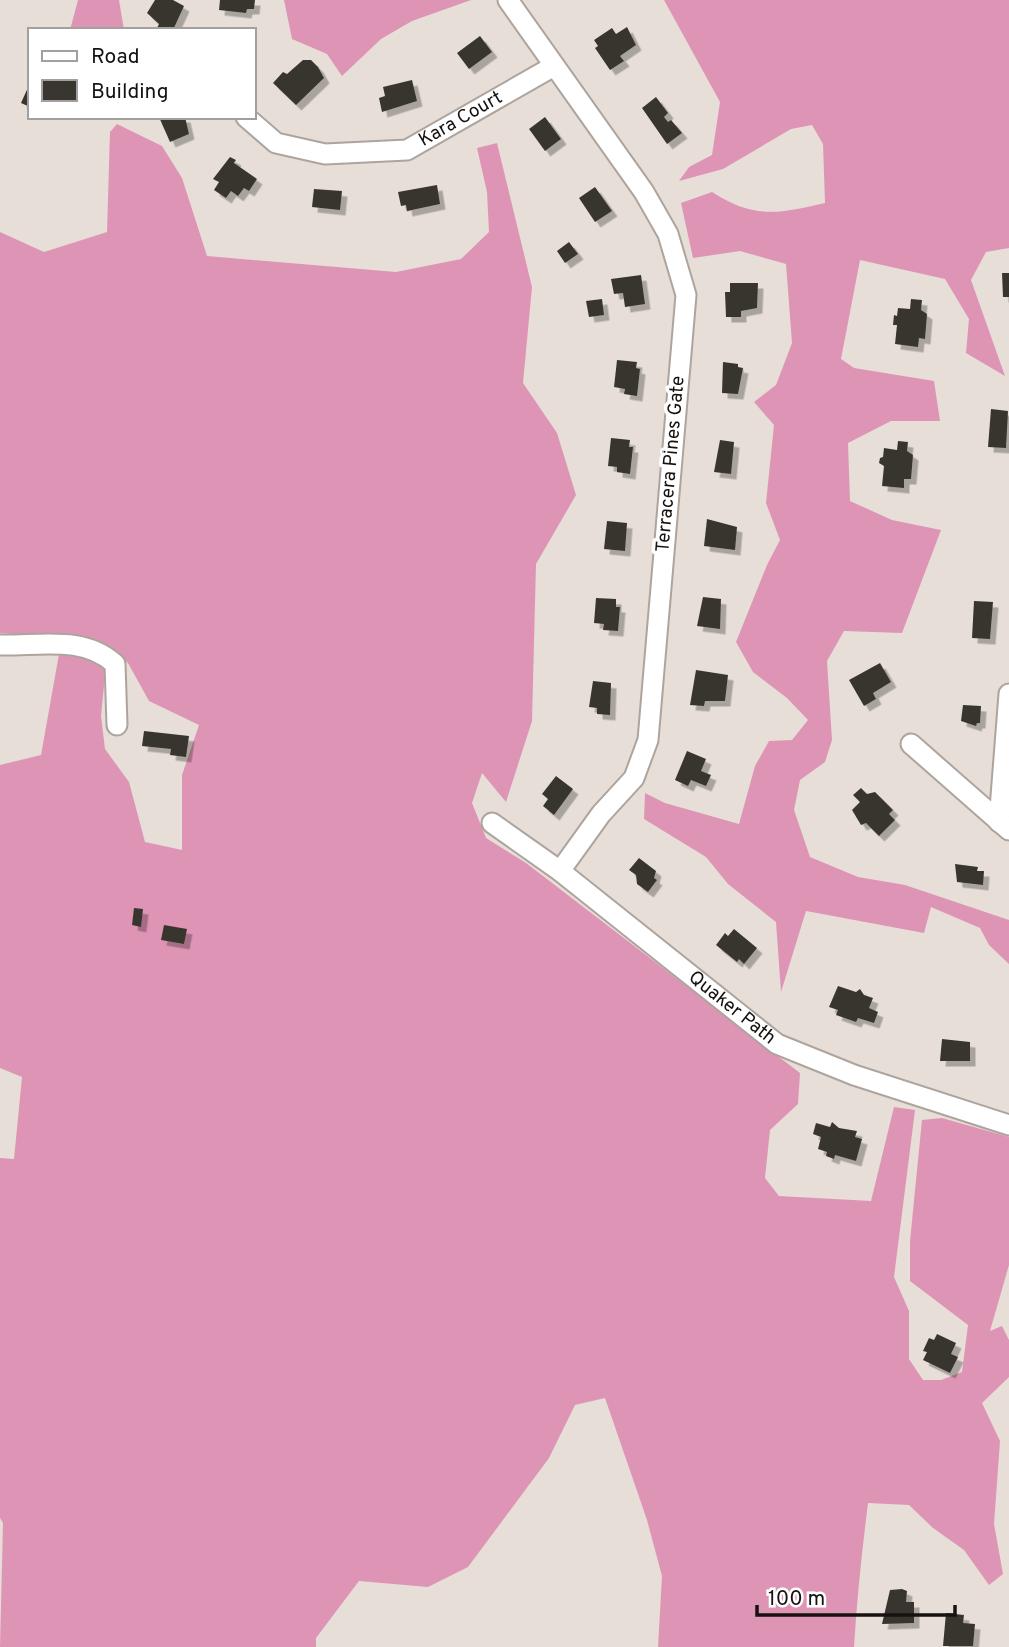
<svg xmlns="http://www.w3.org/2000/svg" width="1009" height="1647" font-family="Overpass,sans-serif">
  <defs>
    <filter id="shadow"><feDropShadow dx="5.5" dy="5.5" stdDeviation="0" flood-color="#0004"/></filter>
  </defs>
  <rect width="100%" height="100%" fill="#e7ded8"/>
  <g fill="#de95b5">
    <path d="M78,0H119L124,30H70Z"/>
    <path d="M284,0H471L412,21L381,39L342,76L327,54L292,39Z"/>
    <path d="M664,0H1009V248L986,252L971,280L1005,376L966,353L969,319L945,279L860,260L841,359L854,368L934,381L940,421H891L848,443L850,501L892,520L941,530L902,633L844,631L827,661L832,740L825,762L800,780L794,810L810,857L858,877L905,885L1009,920V964L989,945L980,928L931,907L924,933L806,911L781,992L776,922L728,884L706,857L644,819L645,793L665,803L739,824L755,766L769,741L792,740L808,720L787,698L753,672L736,642L767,565L780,540L766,503L774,425L754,402L776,385L792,343L786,264L740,251L693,258L681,203L712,192C754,219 778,214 825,203L823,144L812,125L791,129L723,169L679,181L689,167L712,155L720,102Z"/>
    <path d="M117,124L162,146L182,178L207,256L396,272L461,259L489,232L487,192L477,148L497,143L532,287L523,383L557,433L576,495L536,564L532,721L506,802L482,773L472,803L486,838L526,863L800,1073L798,1104L770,1130L765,1178L779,1196L871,1201L894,1107L915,1110L894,1277L909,1311V1359L923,1380H941L962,1372L968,1325L910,1281V1241L922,1120L942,1118L1009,1137V1265L990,1331L1002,1326L1009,1340V1377L982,1403L1000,1441L994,1524L1003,1574L989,1585L964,1550L933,1528L909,1505L868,1503C862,1551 857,1598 854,1647H658L662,1576L647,1520L605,1398L575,1405L549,1458L468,1567L428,1587L359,1581L316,1638V1647H0L3,1523L0,1518V1158L14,1159L22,1077L0,1068V765L41,755L59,654L86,655L106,665L101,716L105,749L129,782L145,842L182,850V775L199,725L149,701L128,663L100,641L0,633V232L44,252L107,232L110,132Z"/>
  </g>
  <g fill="#39362f" filter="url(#shadow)">
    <path d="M155,0H173L184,6L173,30H156L159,24L147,13Z"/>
    <path d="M220,0H255L254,9H247L246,13L219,10Z"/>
    <path d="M627,27L636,45L620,56L624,61L610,70L595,48L598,46L594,40L612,28L616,34Z"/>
    <path d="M480,36L492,52L469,69L457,53Z"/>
    <path d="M303,60H311L318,67L324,78L296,105L273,83L283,72L287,74Z"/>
    <path d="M412,80L417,101L382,112L379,98L385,96L383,87Z"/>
    <path d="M30,83V107L21,103Z"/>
    <path d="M656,97L668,113L664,117L668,122L671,120L682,133L667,144L642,108Z"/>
    <path d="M159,117H185L189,134L170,142Z"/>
    <path d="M545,117L561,139L545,151L529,129Z"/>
    <path d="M230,157L236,160L234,163L257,179L249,191L244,188L238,196L231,191L226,198L214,190L219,182L213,179Z"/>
    <path d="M437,185L440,204L407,211L406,205L401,206L398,192Z"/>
    <path d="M595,187L612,211L595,222L579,198Z"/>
    <path d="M314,189L342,191L340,210L312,207Z"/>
    <path d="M569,242L578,254L565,263L557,251Z"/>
    <path d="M1002,273H1009V297H1003Z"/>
    <path d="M641,275L645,304L625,307L623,293L614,294L611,279Z"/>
    <path d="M730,283H758L757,308L741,311V317H726L725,292H730Z"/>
    <path d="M602,299L604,315L589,317L586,301Z"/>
    <path d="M911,299L922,300L921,310L927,314L925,339L919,338L918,347L895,344L897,325H893L894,315L897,316L898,308L910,309Z"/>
    <path d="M617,360L637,362L636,368L640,369L637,396L624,394L625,389L614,387Z"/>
    <path d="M723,362L738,364V367L743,368L738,394L722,393Z"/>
    <path d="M991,409L1008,411L1006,448L988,447Z"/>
    <path d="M611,438L630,440L629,447H633L630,474L617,472V467L608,466Z"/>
    <path d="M720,440L734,442L731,474L714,472Z"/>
    <path d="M898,441L908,442L907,451L913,455L911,479H904V488L882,486L884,466L879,463L880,458L883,457L884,448L897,450Z"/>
    <path d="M707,519L737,527L735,550L704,546Z"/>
    <path d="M607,521L627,523L625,551L604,549Z"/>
    <path d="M703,597L721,599L720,629L697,626Z"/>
    <path d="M596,598L616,599V607H620L618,631L603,630L604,624L594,623Z"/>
    <path d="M974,601L993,602L990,639L972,638Z"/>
    <path d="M880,663L891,682L873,693L876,699L864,706L849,680Z"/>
    <path d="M696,670L728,675L725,701H705L704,706L690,705Z"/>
    <path d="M593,681L611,683L610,715L597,714V708L589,707Z"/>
    <path d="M963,705L981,706L980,723H977L976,726L961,721Z"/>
    <path d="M144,731L189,736L186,757L170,755L171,749L142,746Z"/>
    <path d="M687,751L706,759L701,771L711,775L706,786L691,780L688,786L675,780Z"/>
    <path d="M556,776L573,789L554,815L543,806L548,799L542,794Z"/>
    <path d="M861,788L867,794L875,792L893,810L889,814L895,820L879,836L866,823L861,825L852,810L860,802L853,795Z"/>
    <path d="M639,858L656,871L654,878L657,880L648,892L637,884L636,875L629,870Z"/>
    <path d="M955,864L978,867L977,871H984L983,885L957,882Z"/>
    <path d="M134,908L143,909L141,927L132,925Z"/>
    <path d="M164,925L187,929L184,944L161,940Z"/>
    <path d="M734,929L757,948L744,964L739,959L737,962L716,945L725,933L728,936Z"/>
    <path d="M838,986L856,992L860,989L864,995L873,998L869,1008L878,1012L874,1023L858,1018L856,1022L836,1015L838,1010L829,1007Z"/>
    <path d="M942,1039L970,1042V1061H940Z"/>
    <path d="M832,1122L839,1128L857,1131L855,1137L862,1139L856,1161L835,1155L834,1159L826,1156L827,1152L818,1149L821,1137L813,1134L816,1123L830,1127Z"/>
    <path d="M937,1334L956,1343L951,1354L958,1357L950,1373L923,1360L927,1352L923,1351L929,1338L934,1340Z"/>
    <path d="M902,1589L907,1591L906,1602H914V1623L882,1624L890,1590Z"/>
    <path d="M946,1613L964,1615L963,1623L975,1624L973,1646H943Z"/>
  </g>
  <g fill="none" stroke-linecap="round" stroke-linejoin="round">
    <defs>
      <g id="minor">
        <path d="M508,0L644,192L668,234L686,295L648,740L634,778L601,814L560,871"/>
        <path id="s1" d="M246,117L276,143L325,154L407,150L554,66"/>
        <path d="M0,645C39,646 84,635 115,664L117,725"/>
        <path d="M911,744L1009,830"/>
        <path d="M999,822L1009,694"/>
        <path id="s2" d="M492,823L560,871L777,1044L854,1075L1009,1125"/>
      </g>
    </defs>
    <use href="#minor" stroke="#ada49e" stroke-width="23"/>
    <use href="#minor" stroke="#fff" stroke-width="19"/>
  </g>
  <g text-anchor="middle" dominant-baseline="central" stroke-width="7" stroke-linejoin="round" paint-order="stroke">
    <g font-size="19" fill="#151210" stroke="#fff">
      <text stroke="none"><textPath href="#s1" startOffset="234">Kara Court</textPath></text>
      <text transform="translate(671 464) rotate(-85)">Terracera Pines Gate</text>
      <text stroke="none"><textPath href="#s2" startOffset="303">Quaker Path</textPath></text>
    </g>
  </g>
  <rect x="28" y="28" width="228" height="91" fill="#ffffff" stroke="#a1a09f" stroke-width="2"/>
  <rect x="42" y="51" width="35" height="10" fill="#ffffff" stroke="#a1a09f" stroke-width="2"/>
  <text x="91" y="63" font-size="21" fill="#151210">Road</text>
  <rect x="42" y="80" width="35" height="21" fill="#39362f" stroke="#a1a09f" stroke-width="2"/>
  <text x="91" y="98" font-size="21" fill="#151210">Building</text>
  <path d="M757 1605v10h198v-10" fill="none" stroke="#151210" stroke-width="3.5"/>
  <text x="768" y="1605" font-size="21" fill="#151210" stroke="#ffffff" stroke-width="5" paint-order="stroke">100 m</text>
</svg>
